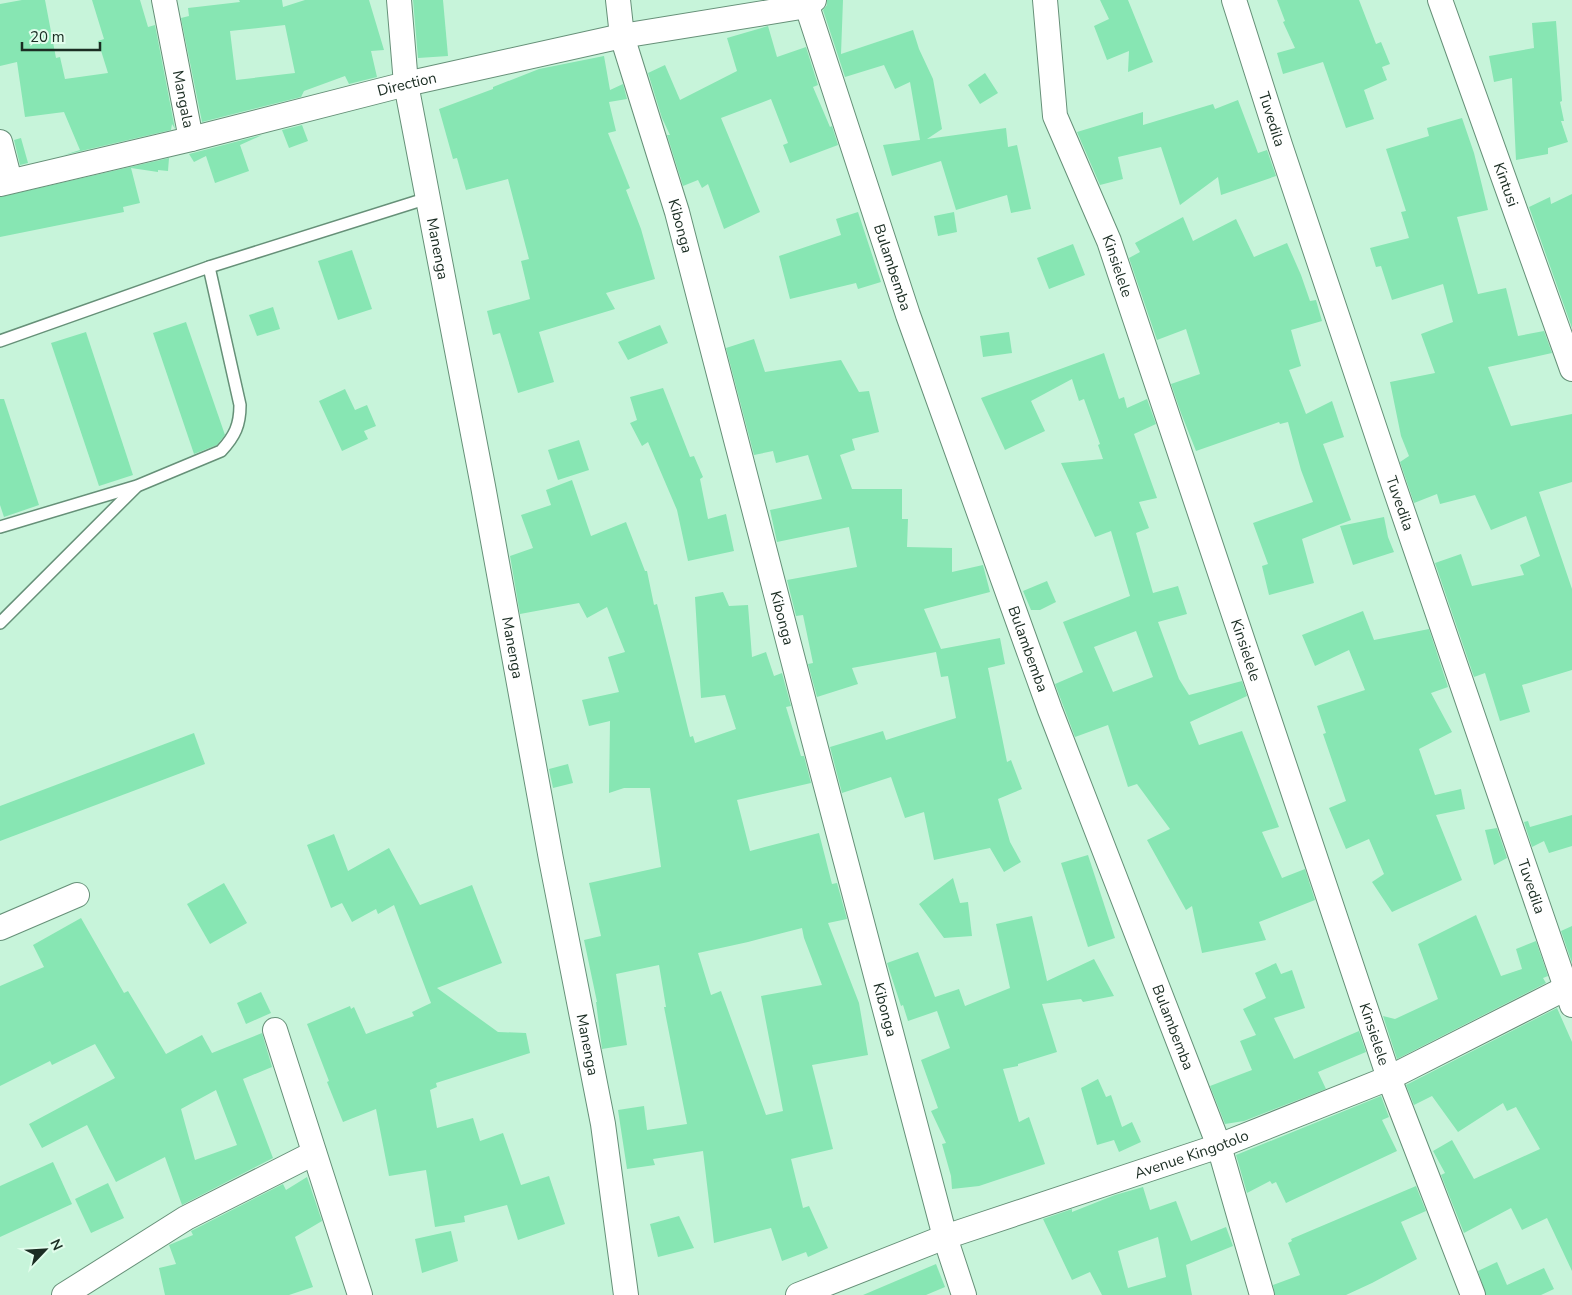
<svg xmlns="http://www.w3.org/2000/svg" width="1572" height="1295" font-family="'Nunito Sans',sans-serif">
  <rect width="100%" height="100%" fill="#c7f4da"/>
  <g fill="#87e6b3" fill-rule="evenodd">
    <path d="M22,0H45L56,58L60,57L65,79L108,73L98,41L104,39L92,0H140L148,27L155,25L175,129L172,124L171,130L64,155L80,150L64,112L25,117L17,62L0,66V4Z"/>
    <path d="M239,0H282L283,7L305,0H369L384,50L371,51L377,77L349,84L345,76L304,91L301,97L202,122L181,18L189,16L188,8L240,2ZM285,25L295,73L236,80L230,31Z"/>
    <path d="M413,0H443L448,56L418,58Z"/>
    <path d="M827,0H843L841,54L913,30L919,49L933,79L942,129L927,139L1006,128L1008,147L1017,145L1031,209L1011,213L1007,195L956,210L941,161L892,176L883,145L920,140L910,82L895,89L884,65L845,77L823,10L827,5Z"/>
    <path d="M1100,0H1128L1153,62L1128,72L1129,51L1107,60L1094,26L1109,19Z"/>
    <path d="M1277,0H1359L1376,44L1381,42L1390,64L1382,67L1387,80L1364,90L1374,119L1346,128L1323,62L1283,74L1277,53L1295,48L1283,22L1285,21Z"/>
    <path d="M1556,21L1562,101L1560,102L1564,121H1561L1568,142L1548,148V154L1516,160L1512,78L1494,82L1489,56L1534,48L1532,23Z"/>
    <path d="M768,26L777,57L806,47L818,85L813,87L830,127L832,126L838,145L790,163L783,145L788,143L771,99L721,118L760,212L724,229L708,184L702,188L698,180L683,186L667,135H670L662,118L648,73L665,65L680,100L737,71L727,38Z"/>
    <path d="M604,56L610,90L623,84L627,99L609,102L616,131L608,133L630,188L626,190L641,229L655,279L606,293L615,309L539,332L554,382L518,393L500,333L493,335L487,311L530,299L521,261L529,259L508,179L466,190L457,158L453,159L439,109L493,89V87L539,69Z"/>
    <path d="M985,73L998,93L980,104L968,85Z"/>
    <path d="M1238,100L1258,153L1267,150L1276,176L1221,195L1218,177L1180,205L1161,147L1118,157L1123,179L1100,185L1077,132L1143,112V125L1213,104L1215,109Z"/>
    <path d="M1462,118L1474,153L1488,210L1457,217L1478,294L1506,288L1518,336L1544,331L1552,353L1488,367L1511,426L1572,414V482L1539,492L1572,589V670L1522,685L1530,712L1500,721L1485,673L1474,677L1435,563L1461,554L1472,586L1524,575L1520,565L1540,556L1526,516L1491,530L1475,495L1440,504L1437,494L1414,503L1400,462L1409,456L1401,436L1390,382L1435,373L1421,334L1453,322L1443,284L1392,300L1381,266L1376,267L1370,248L1409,238L1401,212L1406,211L1386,149L1429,136L1427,128Z"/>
    <path d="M302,125L308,141L289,148L282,130Z"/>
    <path d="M262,135L240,145L249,171L215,183L206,156L194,162L189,154Z"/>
    <path d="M21,138L28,163L20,165L14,140Z"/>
    <path d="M169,158L168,171L158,170V172L131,168L140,203L123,207L124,212L0,237V197Z"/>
    <path d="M1572,194V328L1529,207L1550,197L1551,204Z"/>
    <path d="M858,212L881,282L858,289L856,283L790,299L779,256L841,235L836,219Z"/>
    <path d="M954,212L957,232L938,236L934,216Z"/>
    <path d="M1183,217L1193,241L1236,219L1254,257L1287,243L1301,275L1310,301L1316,300L1322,321L1291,330L1301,366L1289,370L1306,414L1332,401L1344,437L1323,444L1351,520L1302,539L1314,583L1269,595L1262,566L1268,564L1253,523L1313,502L1301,470L1288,422L1280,424L1279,422L1196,451L1181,413L1171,384L1200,374L1186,329L1157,340L1129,258L1140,252L1135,243Z"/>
    <path d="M1073,244L1085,275L1049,289L1037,258Z"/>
    <path d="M352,250L372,309L338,320L318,261Z"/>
    <path d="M273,307L280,329L257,336L249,315Z"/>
    <path d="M186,322L225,435L217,445L194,454L153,333Z"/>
    <path d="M660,325L668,343L628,360L618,342Z"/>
    <path d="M86,332L133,475L99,486L51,343Z"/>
    <path d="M1009,332L1012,353L983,357L980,336Z"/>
    <path d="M754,339L765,372L841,360L859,392L869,391L879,432L852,439L855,450L840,455L852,489H902V519H908L907,547L952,548V572L983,565L990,592L924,609L941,649L1000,638L1005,664L988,668L1007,762L1011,760L1022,789L998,799L1010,842L1021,862L1004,872L990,848L934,860L924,812L905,818L891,777L842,793L830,747L883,731L886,740L956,718L948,676L941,677L936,652L852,668L858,684L817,697L808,664L813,663L803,615L796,616L787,580L857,567L849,527L777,542L770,510L822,499L808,455L776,463L773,451L754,455L726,348Z"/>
    <path d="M1104,353L1119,399L1124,397L1127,408L1147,399L1156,424L1134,434L1157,498L1139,502L1149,528L1136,533L1153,593L1178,586L1187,614L1158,622L1179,679L1189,695L1242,681L1247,696L1190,722L1199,745L1242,731L1279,827L1262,832L1282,878L1305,869L1315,900L1259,922L1266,940L1202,953L1192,906L1186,910L1147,840L1170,829L1137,784L1128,787L1108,725L1075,737L1055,684L1083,672L1063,622L1130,596L1111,531L1095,537L1061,463L1103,459L1098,445L1100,444L1084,399L1079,401L1072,379L1031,401L1045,431L1005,450L981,398ZM1136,631L1153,677L1113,692L1094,647Z"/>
    <path d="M663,388L690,457L694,456L703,477L700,479L708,519L726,514L734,551L688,561L677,510L648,442L642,446L630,423L637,420L630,397Z"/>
    <path d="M345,389L355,410L367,405L376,426L364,431L368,439L342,451L319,401Z"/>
    <path d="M0,399H4L39,505L4,517L0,505Z"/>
    <path d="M579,440L589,470L558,480L548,450Z"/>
    <path d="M572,480L591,536L626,522L645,571H647L654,605L657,604L690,737L693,736L695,743L736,729L725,695L701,698L695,597L723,592L729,606L748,605L752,657L766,652L774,676L782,673L791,706L786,707L801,756H804L811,783L737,800L750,851L819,833L832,884L837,883L847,919L828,923L859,1003L868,1055L812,1065L833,1149L791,1159L803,1208L809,1206L828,1248L808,1257L806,1252L782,1261L771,1228L714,1243L703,1151L653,1159L655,1165L627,1169L618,1110L644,1106L647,1130L687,1124L664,1007H666L659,965L616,974L627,1045L602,1049L596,1002H597L584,940L601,936L589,883L661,867L650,788H624L609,793L610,721L589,726L582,700L619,692L608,657L625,652L607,607L587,618L579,603L520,614L510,556L533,548L521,515L551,505L546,490ZM802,928L804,938L822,985L761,996L783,1111L766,1115L721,991L711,995L698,953L748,942Z"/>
    <path d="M1384,517L1388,537L1394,552L1353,565L1340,526Z"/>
    <path d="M1047,581L1056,602L1040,610H1031L1023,591Z"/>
    <path d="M1363,611L1374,640L1429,629L1448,687L1431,693L1452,732L1419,749L1435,795L1461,789L1465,809L1436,815L1462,880L1392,912L1372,882L1384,874L1369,839L1346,849L1329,808L1346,801L1323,734L1326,733L1317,706L1365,690L1349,650L1315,666L1302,635Z"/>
    <path d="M194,733L205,764L0,841V806Z"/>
    <path d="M568,764L573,783L553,788L549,769Z"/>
    <path d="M1572,815V846L1549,853L1544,841L1532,847L1524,822L1528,821L1530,827Z"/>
    <path d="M1497,828L1507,858L1494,865L1485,830Z"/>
    <path d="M334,834L348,871L389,848L420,905L472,885L502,963L437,988L498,1032L526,1033L530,1053L436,1083L437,1087L430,1090L437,1128L473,1118L480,1141L503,1133L521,1185L549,1176L565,1224L518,1240L507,1205L464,1216L465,1222L435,1227L426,1170L389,1176L376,1109L343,1122L327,1082L329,1081L307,1024L350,1006L351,1009L354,1007L366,1034L414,1016L412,1012L431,1003L394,905L378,914L376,909L352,922L342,903L331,908L307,845Z"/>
    <path d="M1088,855L1115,938L1088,947L1061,863Z"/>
    <path d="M953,878L960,903L968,902L972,936L944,938L919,904Z"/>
    <path d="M224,883L247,923L210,944L187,904Z"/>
    <path d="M1476,915L1501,976L1522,969L1516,949L1536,941L1548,976L1543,978L1546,983L1397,1059L1383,1016L1395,1019L1438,999L1418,944Z"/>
    <path d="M1032,916L1047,981L1094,959L1114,996L1083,1002L1081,999L1042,1004L1057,1052L1018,1064V1066L1003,1069L1019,1122L1029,1117L1045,1164L979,1186L952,1189L951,1176L942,1144L946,1143L931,1111L938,1108L921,1060L950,1048L937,1011L908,1021L903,1005L901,1006L887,963L918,952L935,997L959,989L965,1006L1010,988L996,924Z"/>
    <path d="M81,918L124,993L128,991L166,1054L202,1035L212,1053L262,1033L272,1067L243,1079L273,1158L182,1205L165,1157L116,1182L87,1125L42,1148L29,1124L115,1078L95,1044L52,1065L50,1061L0,1086V986L44,967L33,945ZM216,1090L237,1145L195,1160L181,1109Z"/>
    <path d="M1572,926V963L1561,931Z"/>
    <path d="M1276,963L1281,974L1292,970L1305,1008L1274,1018L1294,1059L1359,1031L1366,1052L1318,1072L1326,1089L1244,1121L1225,1124L1210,1086L1252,1070L1240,1041L1256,1035L1243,1009L1266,998L1255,973Z"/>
    <path d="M261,992L271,1013L246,1024L237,1003Z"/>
    <path d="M1557,1008L1572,1042V1271L1547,1218L1522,1230L1511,1208L1464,1233L1441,1175L1445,1173L1433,1151L1452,1140L1474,1179L1540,1149L1516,1107L1507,1111L1503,1103L1458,1132L1432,1096L1414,1105L1406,1085Z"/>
    <path d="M1098,1079L1106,1097L1111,1095L1122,1127L1132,1122L1141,1142L1119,1152L1114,1140L1097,1145L1081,1088Z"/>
    <path d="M1381,1096L1389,1117L1382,1120L1397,1151L1286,1203L1276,1182L1272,1184L1270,1181L1247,1193L1236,1155Z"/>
    <path d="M53,1162L72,1204L0,1237V1186Z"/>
    <path d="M307,1177L322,1221L295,1237L313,1287L289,1295H165L159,1268L176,1264L169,1245L193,1235L191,1231L193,1230L283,1184L286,1190Z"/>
    <path d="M108,1183L124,1218L91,1233L75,1199Z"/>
    <path d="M1416,1186L1426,1211L1401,1222L1417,1259L1372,1283L1346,1295H1275L1273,1285L1300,1275L1288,1243L1292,1241L1291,1239Z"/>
    <path d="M1143,1187L1150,1210L1176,1201L1191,1241L1226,1227L1233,1246L1186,1265L1192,1295H1102L1090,1272L1072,1280L1043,1219L1072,1209V1212L1115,1195ZM1158,1237L1166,1277L1128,1288L1118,1251Z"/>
    <path d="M679,1216L694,1248L658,1257L650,1224Z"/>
    <path d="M451,1231L458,1261L422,1273L415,1239Z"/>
    <path d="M1497,1262L1507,1285L1544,1268L1554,1289L1541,1295H1486L1478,1271Z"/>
    <path d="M936,1264L945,1287L926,1295H863Z"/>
  </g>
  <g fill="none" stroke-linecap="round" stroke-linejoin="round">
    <defs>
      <g id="service">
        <path d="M0,341L209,267L428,198"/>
        <path d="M0,527L137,486L221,451C235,436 240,425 240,405L209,267"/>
        <path d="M0,623L136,487"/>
      </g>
      <g id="minor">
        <path id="s1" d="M164,0L191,139"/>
        <path id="s2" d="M399,0L406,84L483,486L551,859L603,1124L626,1295"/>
        <path id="s3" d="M618,0L622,36L677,212L812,733L945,1237L964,1295"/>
        <path id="s4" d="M807,0V6L908,315L1050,710L1219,1146L1262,1295"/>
        <path id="s5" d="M1045,0L1055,116L1109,241L1389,1078L1473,1295"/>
        <path id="s6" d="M1234,0L1280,145L1394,486L1572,1005"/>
        <path id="s7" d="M1440,0L1572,369"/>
        <path d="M0,142L10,181"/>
        <path id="s8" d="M0,184L191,139L406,84L622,36L807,6L814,0"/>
        <path d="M0,928L77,895"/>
        <path d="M275,1030L360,1295"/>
        <path d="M64,1295L186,1218L314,1153"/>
        <path id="s9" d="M798,1295L945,1237L1219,1146L1389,1078L1572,985"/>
      </g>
    </defs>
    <use href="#service" stroke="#669078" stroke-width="14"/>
    <use href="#minor" stroke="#669078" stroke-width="26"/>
    <use href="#service" stroke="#fff" stroke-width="11"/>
    <use href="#minor" stroke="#fff" stroke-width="24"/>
  </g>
  <g text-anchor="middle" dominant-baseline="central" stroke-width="4.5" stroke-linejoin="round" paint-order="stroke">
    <g font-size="15" fill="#1b2d23" stroke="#e1fdec">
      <text stroke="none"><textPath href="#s8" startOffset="419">Direction</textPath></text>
      <text stroke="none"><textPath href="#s1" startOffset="101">Mangala</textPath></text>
      <text stroke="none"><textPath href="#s6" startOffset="125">Tuvedila</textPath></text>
      <text stroke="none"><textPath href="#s7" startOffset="196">Kintusi</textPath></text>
      <text stroke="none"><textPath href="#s3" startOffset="235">Kibonga</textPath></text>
      <text stroke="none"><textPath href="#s2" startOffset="252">Manenga</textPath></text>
      <text stroke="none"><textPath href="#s5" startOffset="279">Kinsielele</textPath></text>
      <text stroke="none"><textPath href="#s4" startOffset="281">Bulambemba</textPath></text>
      <text stroke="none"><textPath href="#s6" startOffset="530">Tuvedila</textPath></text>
      <text stroke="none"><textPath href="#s3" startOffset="640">Kibonga</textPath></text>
      <text stroke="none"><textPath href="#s2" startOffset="658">Manenga</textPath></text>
      <text stroke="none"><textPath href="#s4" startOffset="686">Bulambemba</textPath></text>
      <text stroke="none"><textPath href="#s5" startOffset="684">Kinsielele</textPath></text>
      <text stroke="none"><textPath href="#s6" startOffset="935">Tuvedila</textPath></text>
      <text stroke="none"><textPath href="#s3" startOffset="1045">Kibonga</textPath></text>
      <text stroke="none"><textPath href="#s4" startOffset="1091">Bulambemba</textPath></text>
      <text stroke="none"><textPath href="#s5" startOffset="1089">Kinsielele</textPath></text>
      <text stroke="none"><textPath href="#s2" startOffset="1062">Manenga</textPath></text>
      <text stroke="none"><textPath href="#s9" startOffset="418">Avenue Kingotolo</textPath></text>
    </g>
  </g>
  <g transform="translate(45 1250) rotate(65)" stroke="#e1fdec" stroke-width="4" paint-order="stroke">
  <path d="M0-4L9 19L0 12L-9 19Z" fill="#1b2d23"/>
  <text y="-8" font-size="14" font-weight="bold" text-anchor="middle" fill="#1b2d23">N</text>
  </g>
  <path d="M22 42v8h78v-8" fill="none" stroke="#1b2d23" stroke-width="2.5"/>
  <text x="30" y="42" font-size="15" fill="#1b2d23" stroke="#e1fdec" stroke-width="4" paint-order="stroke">20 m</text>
</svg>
